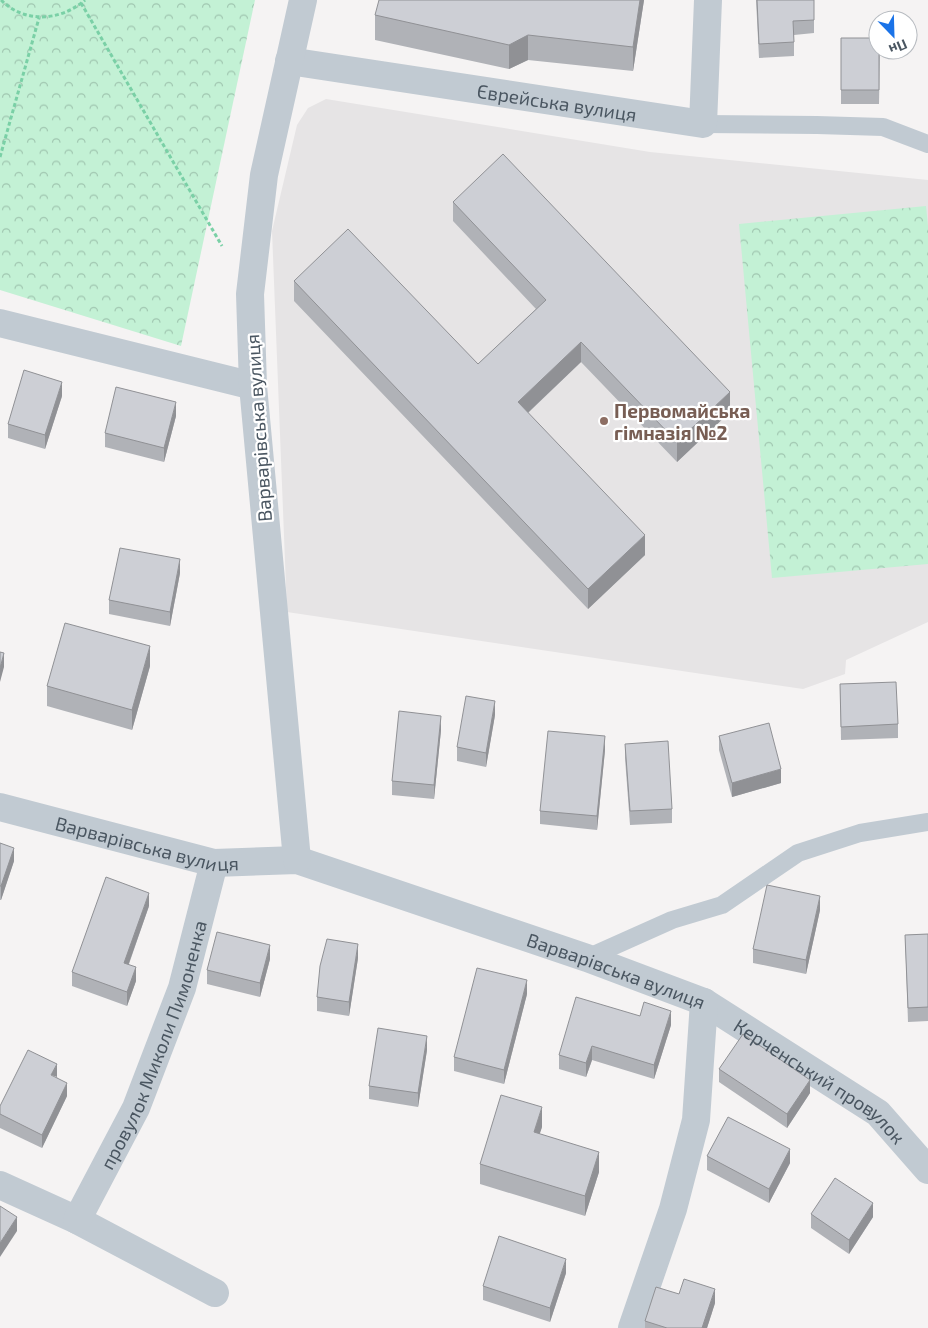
<svg xmlns="http://www.w3.org/2000/svg" width="928" height="1328" font-family="'Exo 2',sans-serif">
  <defs>
    <pattern id="forest-crowns" width="20" height="18" patternUnits="userSpaceOnUse" patternTransform="scale(1.25)"><rect width="20" height="18" fill="#c3f1d5"/><path d="M2 6a3 3 0 1 1 6 0M12 15a3 3 0 1 1 6 0" fill="none" stroke="#a0c6b0"/></pattern>
  </defs>
  <rect width="100%" height="100%" fill="#f5f3f3"/>
  <path fill="#e6e4e5" d="M326,99L650,152L928,180V622L846,660L845,674L803,689L287,612L272,231L297,125L308,108Z"/>
  <g fill="url(#forest-crowns)">
    <path d="M0,0H255L181,346L0,290Z"/>
    <path d="M926,206L928,226V564L772,578L739,224Z"/>
  </g>
  <g fill="none" stroke-linecap="round" stroke-linejoin="round">
    <g stroke="#7ad0a6" stroke-width="3" stroke-dasharray="4 2.5" stroke-linecap="butt">
      <path d="M1,0C25,24 61,21 85,0"/>
      <path d="M81,3L222,246"/>
      <path d="M0,157L39,18"/>
    </g>
    <g stroke="#c1cad2" stroke-width="18">
      <path d="M703,124L817,125L883,127L928,144"/>
      <path d="M587,958L672,920L722,905L798,853L860,833L928,822"/>
    </g>
    <g stroke="#c1cad2" stroke-width="28">
      <path id="s1" d="M289,61L703,124L708,0"/>
      <path d="M0,323L253,386"/>
      <path id="s2" d="M0,807L214,863L297,860L587,958L704,1002L878,1113L928,1170"/>
      <path d="M297,860L253,386L250,294L264,175L303,0"/>
      <path d="M0,1185L77,1220L215,1293"/>
      <path id="s3" d="M77,1220L136,1108L182,988L214,863"/>
      <path d="M632,1328L673,1209L696,1120L704,1002"/>
    </g>
  </g>
  <g fill="#b0b2b7">
    <path d="M644,0L633,71L528,60L509,69L375,40V15Z"/>
    <path d="M756,0H814V33L794,35V56L759,58Z"/>
    <path d="M841,38L880,50L879,104H841Z"/>
    <path d="M453,202L730,412L677,462L581,362L528,413L645,555L588,609L294,301V281L478,364L536,309L453,221Z"/>
    <path d="M62,396L45,449L8,438V424Z"/>
    <path d="M176,416L164,462L105,447V433Z"/>
    <path d="M180,573L170,626L109,614V600Z"/>
    <path d="M150,666L132,730L47,706V686Z"/>
    <path d="M840,684L898,724V738L841,740Z"/>
    <path d="M495,715L486,767L457,761V747Z"/>
    <path d="M441,730L434,799L392,795V781Z"/>
    <path d="M719,736L781,783L732,797L719,750Z"/>
    <path d="M625,744L672,809V823L630,825L625,758Z"/>
    <path d="M605,750L597,830L540,824V811Z"/>
    <path d="M0,843L14,861L1,900H0Z"/>
    <path d="M149,906L129,964L136,981L127,1006L72,986V972Z"/>
    <path d="M820,910L806,974L753,963V949Z"/>
    <path d="M928,934V1021L908,1022L905,935Z"/>
    <path d="M358,958L349,1016L317,1011V997Z"/>
    <path d="M270,959L260,997L207,984V970Z"/>
    <path d="M527,994L504,1084L454,1071V1057Z"/>
    <path d="M640,1016L671,1025L654,1079L592,1060L586,1077L559,1069V1055Z"/>
    <path d="M427,1050L418,1107L369,1099V1086Z"/>
    <path d="M719,1069L810,1093L787,1128L719,1082Z"/>
    <path d="M57,1077L67,1096L42,1148L0,1128V1106Z"/>
    <path d="M542,1127L539,1134L599,1172L585,1216L480,1184V1164Z"/>
    <path d="M707,1156L790,1163L769,1203L707,1170Z"/>
    <path d="M811,1214L873,1217L849,1254L811,1228Z"/>
    <path d="M566,1273L550,1322L483,1300V1286Z"/>
    <path d="M679,1294L715,1303L707,1328H645V1321Z"/>
  </g>
  <g fill="#909195">
    <path d="M640,0H644L633,71V47Z"/>
    <path d="M528,35V60L509,69V45Z"/>
    <path d="M581,342V362L518,422V402Z"/>
    <path d="M62,382V396L45,449V435Z"/>
    <path d="M730,392V412L677,462V442Z"/>
    <path d="M176,402V416L164,462V448Z"/>
    <path d="M645,535V555L588,609V589Z"/>
    <path d="M180,559V573L170,626V612Z"/>
    <path d="M150,646V666L132,730V710Z"/>
    <path d="M4,653V667L0,682V668Z"/>
    <path d="M495,701V715L486,767V753Z"/>
    <path d="M441,716V730L434,799V785Z"/>
    <path d="M605,736V750L597,830V816Z"/>
    <path d="M781,769V783L732,797V783Z"/>
    <path d="M14,848V861L1,900V886Z"/>
    <path d="M149,893V906L124,977V963Z"/>
    <path d="M820,896V910L806,974V960Z"/>
    <path d="M358,944V958L349,1016V1002Z"/>
    <path d="M270,945V959L260,997V983Z"/>
    <path d="M136,967V981L127,1006V992Z"/>
    <path d="M527,980V994L504,1084V1070Z"/>
    <path d="M671,1011V1025L654,1079V1065Z"/>
    <path d="M427,1036V1050L418,1107V1093Z"/>
    <path d="M592,1046V1060L586,1077V1063Z"/>
    <path d="M57,1064V1077L51,1075Z"/>
    <path d="M810,1080V1093L787,1128V1114Z"/>
    <path d="M67,1083V1096L42,1148V1135Z"/>
    <path d="M542,1107V1127L534,1152V1132Z"/>
    <path d="M790,1149V1163L769,1203V1189Z"/>
    <path d="M599,1152V1172L585,1216V1196Z"/>
    <path d="M873,1203V1217L849,1254V1240Z"/>
    <path d="M17,1217V1231L0,1257V1243Z"/>
    <path d="M566,1259V1273L550,1322V1308Z"/>
    <path d="M715,1289V1303L707,1328H702Z"/>
  </g>
  <g fill="#cdcfd5" stroke="#909195">
    <path d="M379,0H640L633,47L528,35L509,45L375,15Z"/>
    <path d="M757,0H814V20L793,21L794,42L759,44Z"/>
    <path d="M841,38H878V50H879V90H841Z"/>
    <path d="M503,154L730,392L677,442L581,342L518,402L645,535L588,589L294,281L348,229L478,364L546,300L453,202Z"/>
    <path d="M24,370L62,382L45,435L8,424Z"/>
    <path d="M116,387L176,402L164,448L105,433Z"/>
    <path d="M120,548L180,559L170,612L109,600Z"/>
    <path d="M65,623L150,646L132,710L47,686Z"/>
    <path d="M0,652L4,653L0,668Z"/>
    <path d="M896,682L898,724L841,727L840,684Z"/>
    <path d="M466,696L495,701L486,753L457,747Z"/>
    <path d="M399,711L441,716L434,785L392,781Z"/>
    <path d="M769,723L781,769L732,783L719,736Z"/>
    <path d="M548,731L605,736L597,816L540,811Z"/>
    <path d="M668,741L672,809L630,811L625,744Z"/>
    <path d="M0,843L14,848L1,886H0Z"/>
    <path d="M106,877L149,893L124,963L136,967L127,992L72,972Z"/>
    <path d="M767,885L820,896L806,960L753,949Z"/>
    <path d="M217,932L270,945L260,983L207,970Z"/>
    <path d="M928,934V1007L908,1008L905,935Z"/>
    <path d="M327,939L358,944L349,1002L317,997L320,966Z"/>
    <path d="M477,968L527,980L504,1070L454,1057Z"/>
    <path d="M576,997L640,1016L644,1002L671,1011L654,1065L592,1046L586,1063L559,1055Z"/>
    <path d="M378,1028L427,1036L418,1093L369,1086Z"/>
    <path d="M743,1034L810,1080L787,1114L719,1069Z"/>
    <path d="M28,1050L57,1064L51,1075L67,1083L42,1135L0,1114V1106Z"/>
    <path d="M501,1095L542,1107L534,1132L599,1152L585,1196L480,1164Z"/>
    <path d="M728,1117L790,1149L769,1189L707,1156Z"/>
    <path d="M835,1178L873,1203L849,1240L811,1214Z"/>
    <path d="M0,1206L17,1217L0,1243Z"/>
    <path d="M499,1236L566,1259L550,1308L483,1286Z"/>
    <path d="M684,1279L715,1289L702,1328H667L645,1321L656,1287L679,1294Z"/>
  </g>
  <circle fill="#8d6e63" stroke="#fff" stroke-width="2" cx="604" cy="421" r="5"/>
  <g text-anchor="middle" dominant-baseline="central" stroke-width="4.5" stroke-linejoin="round" paint-order="stroke">
    <g font-size="19" fill="#4a5661" stroke="#fff">
      <text stroke="none"><textPath href="#s1" startOffset="271">Єврейська вулиця</textPath></text>
      <text transform="translate(258 428) rotate(-94)">Варварівська вулиця</text>
      <text stroke="none"><textPath href="#s2" startOffset="152">Варварівська вулиця</textPath></text>
      <text stroke="none"><textPath href="#s2" startOffset="642">Варварівська вулиця</textPath></text>
      <text stroke="none"><textPath href="#s3" startOffset="192">провулок Миколи Пимоненка</textPath></text>
      <text stroke="none"><textPath href="#s2" startOffset="876">Керченський провулок</textPath></text>
    </g>
    <g font-size="19" font-weight="bold" fill="#785e54" stroke="#fff" text-anchor="start">
      <text x="614" y="410">Первомайська<tspan x="614" dy="22">гімназія №2</tspan></text>
    </g>
  </g>
  <g transform="translate(893 35) rotate(157)"><circle r="24" fill="#ffffff" stroke="#b7bbc0"/>
  <path d="M0-4L9 19L0 12L-9 19Z" fill="#1a73e8"/>
  <text y="-8" font-size="14" font-weight="bold" text-anchor="middle" fill="#4a5661">Пн</text>
  </g>
</svg>
